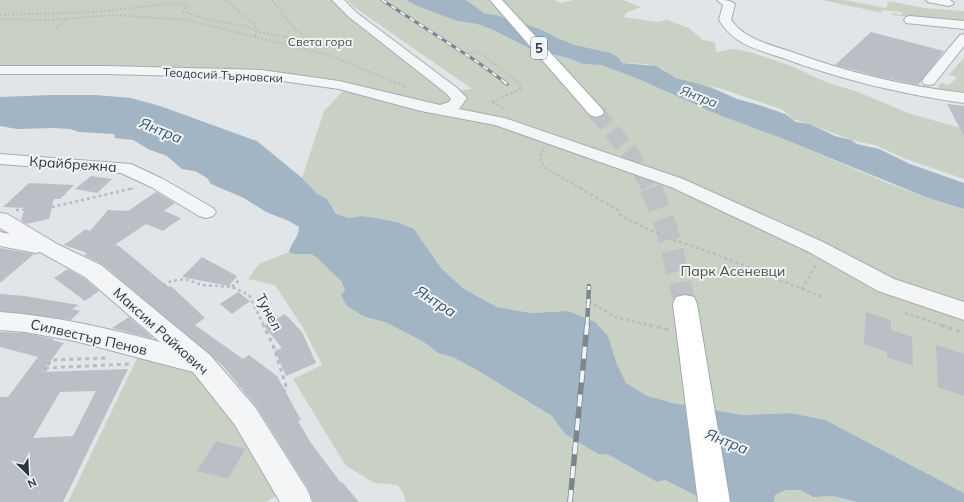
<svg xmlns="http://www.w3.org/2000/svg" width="964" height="502" font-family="Mulish,sans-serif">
  <rect width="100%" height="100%" fill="#e2e5e8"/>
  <g fill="#c8d1c4" fill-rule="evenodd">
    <path d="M0,0H338L452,91L472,89L357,9L347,0H406L419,7L457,21L477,24L491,29L529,48L571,59L583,64L601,65L636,78L719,115L786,140L890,184L928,198L964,209V493L880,449L790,413L743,415L673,403L647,396L639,398L626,384L616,362L568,311L531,313L497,307L464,289L441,268L414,229L400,223L377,218L361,216L349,218L336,214L327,199L316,193L302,178L324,111L347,87L261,74L0,70Z"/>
    <path d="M466,0H555L561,3L574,0H623L641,7L626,13L623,17L657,22L667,20L689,28L703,40L715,42L716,52L733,49L750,52L791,66L826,82L858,92L908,113L964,129V179L906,159L875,145L851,140L810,124L792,119L783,110L719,88L690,83L667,74L663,69L647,64L622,63L600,51L575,45L560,39L540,29L496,15L484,13Z"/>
    <path d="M822,0H844L886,8L889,1L924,8L964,11V23L892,15V13L901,15L902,12L881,10L883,13Z"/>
    <path d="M964,58V97L937,90L940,83L949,85L957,77L949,75Z"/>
    <path d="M289,252L294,254H311L316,257L341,281L345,290L365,317L385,322L424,342L438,353L453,357L482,373L552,416L565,434L598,454L609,455L657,482L665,480L709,502H406L404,495L398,485L375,483L346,466L293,379L322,365L305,331L275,285L248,279L259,264Z"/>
    <path d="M142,348L201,363L290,489L266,502H68ZM217,441L246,449L228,479L198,471Z"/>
    <path d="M786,490H800L813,497L833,496L857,502H774L775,495Z"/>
  </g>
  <g fill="#a1b5c4">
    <path d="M406,0H466L484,13L496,15L540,29L560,39L575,45L610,53L618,57L622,63L656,66L676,78L710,87L737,99L759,105L785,114L796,122L810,124L835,136L851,140L857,144L879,149L910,164L964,183V209L928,198L786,140L719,115L636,78L601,65L583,64L571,59L529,48L491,29L477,24L457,21L419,7Z"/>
    <path d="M52,95H95L131,98L160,106L257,141L302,178L316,193L327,199L336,214L349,218L361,216L377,218L400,223L414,229L441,268L464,289L497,307L531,313L568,311L595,322L608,336L616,362L626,383L647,396L673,403L743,415L790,413L825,420L964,493V502H857L833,496L813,497L800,490H786L775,495L774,502H709L665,480L657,482L609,455L598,454L565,434L552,416L482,373L453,357L438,353L424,342L385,322L365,317L347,306L341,295L345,290L341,281L316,257L311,254H294L289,252C291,243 299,237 299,227L289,221L266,212L244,198L211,184L207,178L195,171L182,169L167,156L148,149L133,140L115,138L114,134L79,132L70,129L54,128L17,129L0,126V97Z"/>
  </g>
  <g fill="#b9bfc5" fill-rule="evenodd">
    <path d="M871,32L944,51L918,85L876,76L835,65Z"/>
    <path d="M947,104L964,106V136Z"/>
    <path d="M91,176L112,179L97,193L75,189Z"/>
    <path d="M29,183L74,185L60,199H54L49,219L26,224L21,220L25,208L3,207Z"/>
    <path d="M156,192L175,203L164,211L181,218L163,231L146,224L115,245L119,246L167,286L172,287L205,318L195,325L243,359L249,355L277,376L301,420L298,421L311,443L341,483L342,482L359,502H313L309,490L256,406L222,365L102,264L84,255L87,253L64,245L86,229L90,231L108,210L128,211Z"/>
    <path d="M0,248L34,254L0,283Z"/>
    <path d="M202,257L237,276L229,286L182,277Z"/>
    <path d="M68,269L84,278L99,291L85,301L54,278Z"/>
    <path d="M238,292L250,301L232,314L220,304Z"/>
    <path d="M0,294L25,296L79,305L72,309L80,311L71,320L0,311Z"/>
    <path d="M866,312L891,320V330L912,337L913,366L887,357V352L864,344Z"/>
    <path d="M285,314L302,332L316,363L286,376L275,351L282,348L264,326Z"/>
    <path d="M129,317L154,339L112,328Z"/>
    <path d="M0,332L25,333L54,339L52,340L64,343L42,372L128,369L63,502H0V397H8L38,357L0,347ZM96,391L73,436L33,438L60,392Z"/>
    <path d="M936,345L964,354V396L938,387Z"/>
    <path d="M216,441L246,449L228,479L197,471Z"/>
  </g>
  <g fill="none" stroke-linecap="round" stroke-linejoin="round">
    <path stroke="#bec2c6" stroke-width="17" stroke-dasharray="17 8" stroke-linecap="butt" d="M596,112L631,154L651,189"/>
    <path stroke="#bec2c6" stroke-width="22" stroke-dasharray="22 11" stroke-linecap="butt" d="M651,188L667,229L685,304"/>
    <defs>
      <g id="minor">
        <path d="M332,0H344L357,13L457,88L467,98L459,109L504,118L683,179L823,242L894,279L964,302V320L878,291L809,252L671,187L495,125L421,111L339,89L261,78L106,74H0V66H106L261,70L339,81L440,105L449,102L451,99L447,94L349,17Z"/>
        <path d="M717,0C724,0 731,0 735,4L731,20C745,39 768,44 789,51C846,72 904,86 964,93V103C902,94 842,80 783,58C768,53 751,49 738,40C730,35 724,28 719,20L723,5Z"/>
        <path d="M926,0H950L954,3L952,5L948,6L928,2Z"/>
        <path d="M910,16L964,21V29L906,23L904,20L906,17Z"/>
        <path d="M964,34V46L934,84L929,85L924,84L922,81L924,78L960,35Z"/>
        <path d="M0,154L131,164L163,179L213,208L216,212L213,216L206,218L199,216L151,187L121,173L0,164Z"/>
        <path d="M0,213L7,214L59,245L101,265L210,355L255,407L308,491L312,502H280L235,425L193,372L75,341L25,332L0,330V312C55,316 107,328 160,342L85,277L40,252L36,253L0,246V232L10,234L0,228Z"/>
      </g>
      <g id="major">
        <path d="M490,0H502L602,109L604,112L602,115L596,117L590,115Z"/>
        <path d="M685,295L694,297L697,304L730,502H698L673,304L676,297Z"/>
      </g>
    </defs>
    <use href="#minor" stroke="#a8acb2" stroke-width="2"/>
    <use href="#major" stroke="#a2aab3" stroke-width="2"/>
    <g stroke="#b8bbc0" stroke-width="1.5" stroke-dasharray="2 2" stroke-linecap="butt">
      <path d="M226,0L254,24L257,32L254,37"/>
      <path d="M272,0L294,28L302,34L306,40L302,49"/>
      <path d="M0,15L94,12L177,3L188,5L183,11L204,19L246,26L257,32L306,40"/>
      <path d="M0,19L48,20L113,15L187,20L332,56L396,83"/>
      <path d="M53,30L67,19"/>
      <path d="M466,54L474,52L480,53L519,83"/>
    </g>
    <g stroke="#b8bbc0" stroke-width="2" stroke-dasharray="2.5 2.5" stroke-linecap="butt">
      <path d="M394,82L406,87"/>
      <path d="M492,102L519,90L522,87L518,82"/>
      <path d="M493,102L504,109"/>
      <path d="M543,149L540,159L544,167L582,189"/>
      <path d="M130,189L135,188"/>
    </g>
    <g stroke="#b8bbc0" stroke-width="2.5" stroke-dasharray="3 3" stroke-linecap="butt">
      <path d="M580,188L618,210L621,216L660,235L715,254L825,298"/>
      <path d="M16,210L44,209L134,188"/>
      <path d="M232,287L240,279"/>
      <path d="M802,289L816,264"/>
      <path d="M148,295L171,281L185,279L202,285L232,287L249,295L264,326"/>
      <path d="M589,301L615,317L653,326"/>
      <path d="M905,313L944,326"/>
    </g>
    <g stroke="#b8bbc0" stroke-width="3" stroke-dasharray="4 4" stroke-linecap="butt">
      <path d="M649,325L669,330"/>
      <path d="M941,325L964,333"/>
      <path d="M45,368L130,364"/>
      <path d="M262,405L287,389L273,345L263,325"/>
      <path d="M0,448L51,360L107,358"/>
    </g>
    <use href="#minor" fill="#f4f5f7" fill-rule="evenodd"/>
    <use href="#major" fill="#fff" fill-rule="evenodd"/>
    <defs>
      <path id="rail-far3" d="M382,0L476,61L506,83"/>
      <path id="rail-far2" d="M504,82L507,84"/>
      <path id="rail-far1" d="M587,326L589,286"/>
      <path id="rail" d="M570,502L587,325"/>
    </defs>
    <use href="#rail-far3" stroke="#7d8690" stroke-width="3"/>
    <use href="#rail-far2" stroke="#7d8690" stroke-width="3.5"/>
    <use href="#rail-far1" stroke="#7d8690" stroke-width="4.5"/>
    <use href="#rail" stroke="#7d8690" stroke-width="5.5"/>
    <use href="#rail-far3" stroke="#f1f4f6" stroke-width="2" stroke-dasharray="5.5" stroke-linecap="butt"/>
    <use href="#rail-far2" stroke="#f1f4f6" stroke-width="2.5" stroke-dasharray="7" stroke-linecap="butt"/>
    <use href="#rail-far1" stroke="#f1f4f6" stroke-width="3" stroke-dasharray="9" stroke-linecap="butt"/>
    <use href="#rail" stroke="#f1f4f6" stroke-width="4" stroke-dasharray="12" stroke-linecap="butt"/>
  </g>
  <g text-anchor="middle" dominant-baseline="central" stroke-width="4" stroke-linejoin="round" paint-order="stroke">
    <g font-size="12" fill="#43583b" stroke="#f1f4f6">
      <text x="320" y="41">Света гора</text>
    </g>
    <g font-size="12" fill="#2c343e" stroke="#f1f4f6">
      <text transform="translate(223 75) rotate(3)">Теодосий Търновски</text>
    </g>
    <rect fill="#f1f4f6" stroke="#676e75" stroke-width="1" x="531" y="37" width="16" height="22" rx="3"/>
    <g font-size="13" font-weight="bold" fill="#2c343e">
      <text x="539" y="48">5</text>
    </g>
    <g font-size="13" font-style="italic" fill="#3a566d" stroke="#f1f4f6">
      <text transform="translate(699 96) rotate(21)">Янтра</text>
    </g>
    <g font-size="14" fill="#2c343e" stroke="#f1f4f6">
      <text transform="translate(73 164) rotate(4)">Крайбрежна</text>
      <text transform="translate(269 312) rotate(62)">Тунел</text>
      <text transform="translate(161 331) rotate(42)">Максим Райкович</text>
      <text transform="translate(89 337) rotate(13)">Силвестър Пенов</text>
    </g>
    <g font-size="14" fill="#43583b" stroke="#f1f4f6">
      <text x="733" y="271">Парк Асеневци</text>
    </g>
    <g font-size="15" font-style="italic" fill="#3a566d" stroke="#f1f4f6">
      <text transform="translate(161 130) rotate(22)">Янтра</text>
      <text transform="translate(436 301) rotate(33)">Янтра</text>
      <text transform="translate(727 441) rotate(22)">Янтра</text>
    </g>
  </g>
  <g transform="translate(28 474) rotate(156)" stroke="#f1f4f6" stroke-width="3" paint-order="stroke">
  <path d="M0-3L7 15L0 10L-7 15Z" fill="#2c343e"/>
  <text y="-6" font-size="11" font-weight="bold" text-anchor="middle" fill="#2c343e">N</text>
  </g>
</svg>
